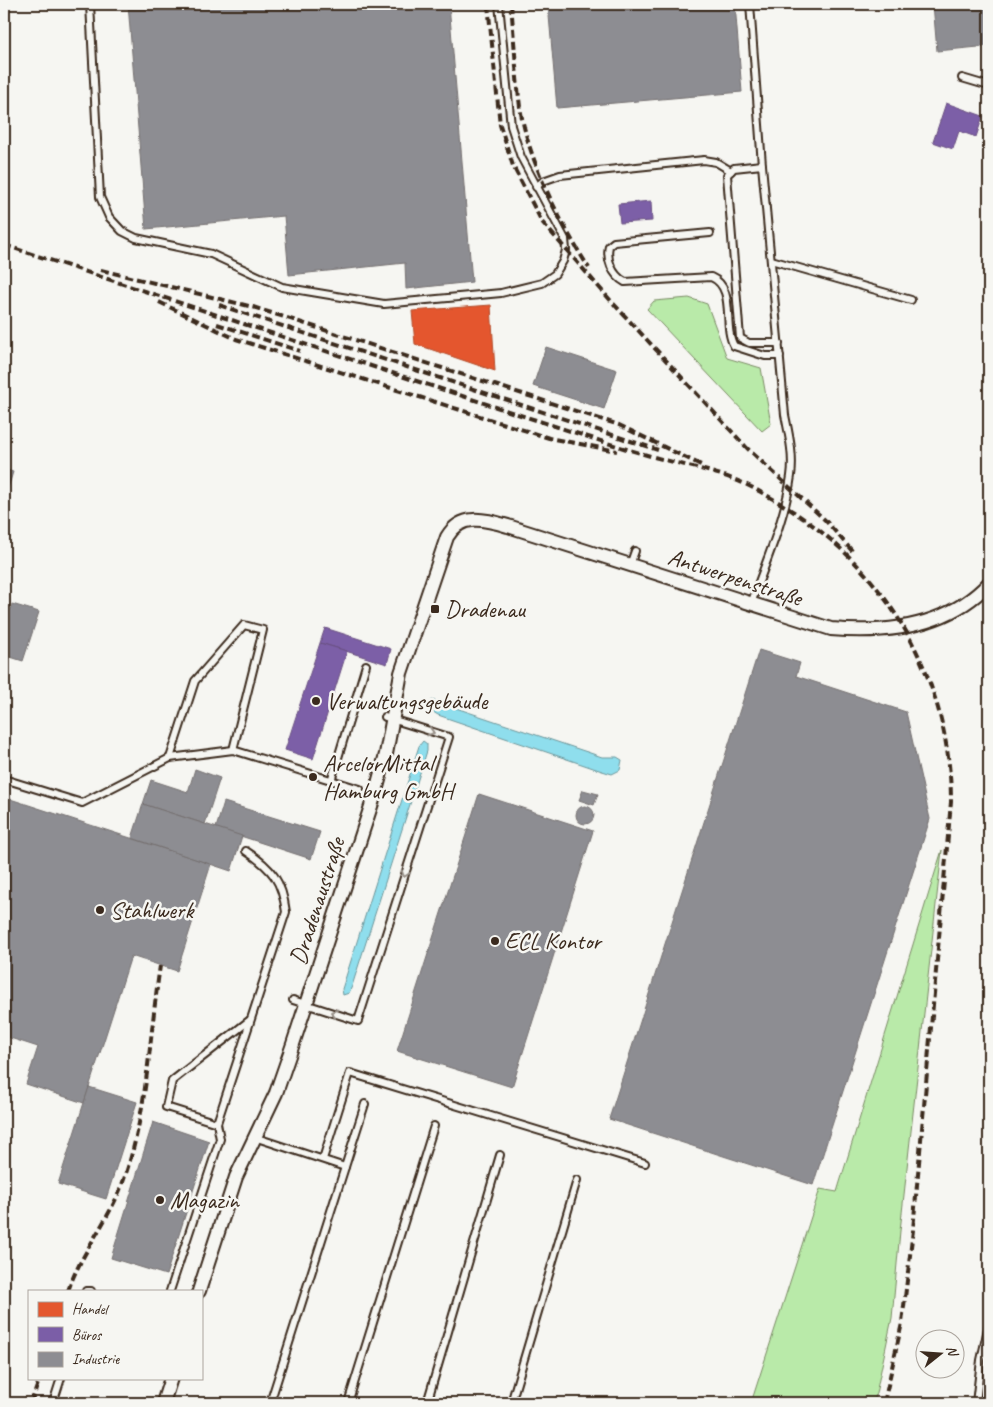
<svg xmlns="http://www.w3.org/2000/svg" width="993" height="1407" font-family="Caveat,sans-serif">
  <rect width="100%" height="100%" fill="#f6f6f2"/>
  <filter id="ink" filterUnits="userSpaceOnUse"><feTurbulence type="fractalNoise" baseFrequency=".02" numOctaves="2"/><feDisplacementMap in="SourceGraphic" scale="10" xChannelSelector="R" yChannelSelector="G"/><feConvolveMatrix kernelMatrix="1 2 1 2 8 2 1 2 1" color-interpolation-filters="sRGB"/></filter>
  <g filter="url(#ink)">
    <g fill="#b9eaa9" stroke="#7a8a64">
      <path d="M689,298L707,304L727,358L761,368L771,424L762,431L647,309L654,301Z"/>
      <path d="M942,850L900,1231L892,1318L874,1403H751L820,1189L837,1192Z"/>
    </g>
    <g fill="#8fdeed" stroke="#6d969a">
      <path d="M432,700L602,757H617L622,760L620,770L612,774L599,770L438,715L430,710Z"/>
      <path d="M423,741L427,744V751L352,986L349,993L343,995L342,989L419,746Z"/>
    </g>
    <path fill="#e4572e" stroke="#b14a29" d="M491,305L495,371L415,344L412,311Z"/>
    <g fill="#7b5ea7" stroke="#684e7e">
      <path d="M946,103L983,116L976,137L959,131L953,149L933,142Z"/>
      <path d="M651,201L652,221L620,223L618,204Z"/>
      <path d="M325,628L391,649L387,664L320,643Z"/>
      <path d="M320,643L347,651L313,759L285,750Z"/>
    </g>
    <g fill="#8d8d92" stroke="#746f6f">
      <path d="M128,4H449L472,282L406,289L405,263L289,275L284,216L146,229Z"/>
      <path d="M548,4H735L742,92L557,108Z"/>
      <path d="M933,4H989V46L937,51Z"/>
      <path d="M546,347L617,370L604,409L533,386Z"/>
      <path d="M4,469L13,472L4,501Z"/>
      <path d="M12,604L39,612L23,661L4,655V631Z"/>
      <path d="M759,650L800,663L796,676L906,712L930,819L813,1185L609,1119Z"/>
      <path d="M195,769L220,778L205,824L143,804L151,780L188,792Z"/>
      <path d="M583,790L598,794L594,805L579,800Z"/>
      <path d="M479,794L593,831L512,1087L397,1051Z"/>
      <path d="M4,797L211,864L177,971L131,956L84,1103L26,1084L38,1047L4,1036Z"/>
      <path d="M224,802L320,832L311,859L216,828Z"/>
      <path d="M143,804L242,836L231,871L132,838Z"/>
      <circle cx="585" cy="815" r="9"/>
      <path d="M89,1087L137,1102L106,1199L58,1184Z"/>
      <path d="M153,1122L209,1141L166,1275L111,1258Z"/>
    </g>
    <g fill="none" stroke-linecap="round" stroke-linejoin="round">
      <defs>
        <g id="lane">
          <path d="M90,4L100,197L109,217L122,231L136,238L211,254L282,287L384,304L501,293L542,283L555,274L563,261L566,250L565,239L521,157L511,126L499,4"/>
          <path d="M750,4L762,165L785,415C789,435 794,456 791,476C785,520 765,563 751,604"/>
          <path d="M962,78L989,86"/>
          <path d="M762,165L734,168L727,175L740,338L749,343H779"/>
          <path d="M536,187L543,181L560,175L704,160L716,162L731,171"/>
          <path d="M710,233L614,242L609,246C606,259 612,275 625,282L711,277C737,288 722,326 734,346L765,356H780"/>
          <path d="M771,260L911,300"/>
          <path d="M630,565L635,551"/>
          <path d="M170,758L195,681L244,625L263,630L233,750"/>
          <path d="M4,779L82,803L170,758L233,750L360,789"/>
          <path d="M331,781L366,665"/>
          <path d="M293,1000L358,1021L449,737L385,717"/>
          <path d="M217,1123L166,1107L172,1081L250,1020"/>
          <path d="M254,1137L345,1167"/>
          <path d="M323,1159L350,1073L645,1163"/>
          <path d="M86,1291H91"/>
          <path d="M170,1291L220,1139L217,1123L286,912C282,881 272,868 246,851"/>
          <path d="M53,1403L61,1378"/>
          <path d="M270,1403L365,1104"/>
          <path d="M348,1403L434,1126"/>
          <path d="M427,1403L500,1155"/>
          <path d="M511,1403L577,1180"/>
          <path d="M976,1403L981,1360L989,1324"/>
        </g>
        <g id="street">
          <path d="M199,1291L236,1177L276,1093L293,1044L376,791L386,754L401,673L447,537C461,513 484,519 508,526L831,629C888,634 948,627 989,583"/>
          <path d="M163,1403L171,1378"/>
        </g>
      </defs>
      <use href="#lane" stroke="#3b2a1e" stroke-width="10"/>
      <use href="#street" stroke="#3b2a1e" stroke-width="16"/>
      <use href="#lane" stroke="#f6f6f2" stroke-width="6"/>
      <use href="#street" stroke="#f6f6f2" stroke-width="12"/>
      <g stroke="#3b2a1e" stroke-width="4" stroke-dasharray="8 4" stroke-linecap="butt">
        <path d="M488,4L500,125L513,166L542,222L612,302L747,448L825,520L854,553"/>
        <path d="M511,4C514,38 516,73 520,107C528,160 560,223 589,268"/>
        <path d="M4,245C182,303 360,363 539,421C573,432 606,443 640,453C673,463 712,470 743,483C764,493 786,506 804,519C897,584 951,691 951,802L913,1230L902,1323L884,1403"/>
        <path d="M101,270L253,307L619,425L703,466"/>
        <path d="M159,302L236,339L549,438L617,451"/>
        <path d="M219,305L658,450"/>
        <path d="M217,324L300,351"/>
        <path d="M68,1291C81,1252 109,1221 123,1182C148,1112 149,1038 160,966"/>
        <path d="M31,1403L40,1378"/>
      </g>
    </g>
    <defs><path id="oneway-chevron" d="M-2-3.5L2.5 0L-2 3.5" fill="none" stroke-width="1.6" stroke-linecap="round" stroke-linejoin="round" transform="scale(1.25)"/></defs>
    <g stroke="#989088">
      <use href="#oneway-chevron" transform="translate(431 732) rotate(18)"/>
      <use href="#oneway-chevron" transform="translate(405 874) rotate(108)"/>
      <use href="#oneway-chevron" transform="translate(334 1013) rotate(-162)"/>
    </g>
  </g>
  <g fill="#3b2a1e" stroke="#f6f6f2" stroke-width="2">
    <rect x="430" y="604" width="10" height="10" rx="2.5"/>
    <circle cx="316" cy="701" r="5"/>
    <circle cx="313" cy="777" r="5"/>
    <circle cx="100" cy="910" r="5"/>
    <circle cx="495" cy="941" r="5"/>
    <circle cx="160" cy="1200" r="5"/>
  </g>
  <g text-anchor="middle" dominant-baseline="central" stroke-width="5" stroke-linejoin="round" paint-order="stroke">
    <g font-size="24" fill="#3b2a1e" stroke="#f6f6f2">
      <text transform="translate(735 577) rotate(18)">Antwerpenstraße</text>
      <text transform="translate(317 901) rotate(-72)">Dradenaustraße</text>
    </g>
    <g font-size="24" fill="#3b2a1e" stroke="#f6f6f2" text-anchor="start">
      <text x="445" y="609">Dradenau</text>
      <text x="326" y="701">Verwaltungsgebäude</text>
      <text x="323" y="763">ArcelorMittal<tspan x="323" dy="28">Hamburg GmbH</tspan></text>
      <text x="110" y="910">Stahlwerk</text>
      <text x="505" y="941">ECL Kontor</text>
      <text x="170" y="1200">Magazin</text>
    </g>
  </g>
  <rect width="993" height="1407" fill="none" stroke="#f6f6f2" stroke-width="20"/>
  <rect x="10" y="10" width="973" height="1387" fill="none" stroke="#3b2a1e" stroke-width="2" filter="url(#ink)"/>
  <rect x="28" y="1290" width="175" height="90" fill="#f6f6f2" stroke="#aba49d"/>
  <rect x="38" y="1302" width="25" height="15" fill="#e4572e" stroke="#aba49d"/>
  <text x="72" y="1314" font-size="15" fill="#3b2a1e">Handel</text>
  <rect x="38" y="1327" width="25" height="15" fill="#7b5ea7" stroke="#aba49d"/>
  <text x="72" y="1340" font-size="15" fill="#3b2a1e">Büros</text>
  <rect x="38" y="1352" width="25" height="15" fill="#8d8d92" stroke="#aba49d"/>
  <text x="72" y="1364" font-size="15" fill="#3b2a1e">Industrie</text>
  <g transform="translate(940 1354) rotate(73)"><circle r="24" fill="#f6f6f2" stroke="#aba49d"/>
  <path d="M0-4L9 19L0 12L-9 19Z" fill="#3b2a1e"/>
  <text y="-8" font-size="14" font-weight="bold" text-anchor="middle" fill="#3b2a1e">N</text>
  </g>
</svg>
